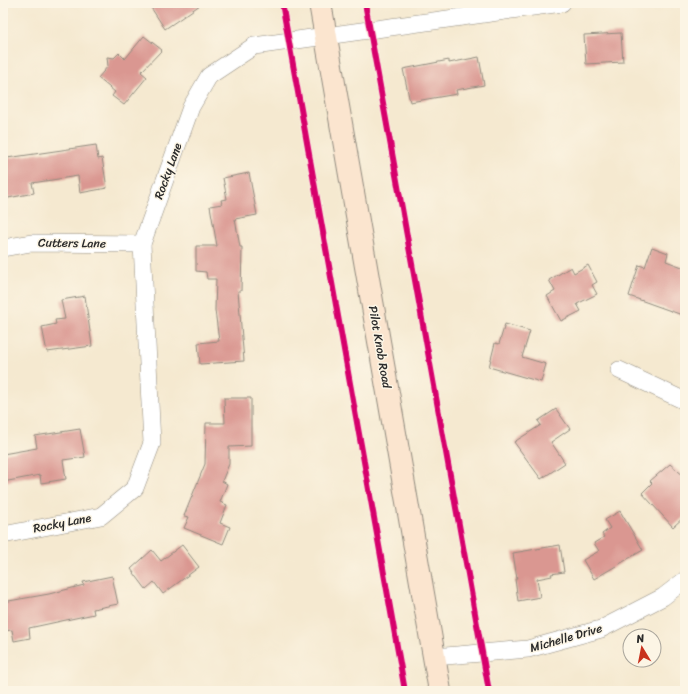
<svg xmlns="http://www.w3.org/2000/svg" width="688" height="694" font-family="Sriracha,sans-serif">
  <rect width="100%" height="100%" fill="#fcf5e5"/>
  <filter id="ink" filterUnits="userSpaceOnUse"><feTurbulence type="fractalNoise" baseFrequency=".025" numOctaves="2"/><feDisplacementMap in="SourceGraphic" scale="8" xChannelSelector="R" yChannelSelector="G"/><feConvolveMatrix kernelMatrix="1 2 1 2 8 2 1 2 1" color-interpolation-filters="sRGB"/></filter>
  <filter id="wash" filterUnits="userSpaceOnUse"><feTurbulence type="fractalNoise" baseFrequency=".012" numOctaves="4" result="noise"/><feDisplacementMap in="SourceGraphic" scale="16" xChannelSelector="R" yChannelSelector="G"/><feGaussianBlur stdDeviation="0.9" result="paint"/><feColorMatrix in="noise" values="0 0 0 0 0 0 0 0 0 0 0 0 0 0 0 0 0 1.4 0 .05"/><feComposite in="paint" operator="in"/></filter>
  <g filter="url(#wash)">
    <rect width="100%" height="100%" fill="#f5e9d0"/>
    <g id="blocks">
      <g fill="#da9791">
        <path d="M148,3H203L165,29Z"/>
        <path d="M621,33L623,62L586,64L584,35Z"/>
        <path d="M144,36L162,50L141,72L147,77L124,105L112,96L115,92L98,78L108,66L107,57L114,58L119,53L125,59Z"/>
        <path d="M479,57L484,85L456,90L457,94L410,102L403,69L449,60V63Z"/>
        <path d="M96,145L98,159L102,158L107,188L80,193L78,176L32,183L34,193L3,199V162L7,161V158Z"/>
        <path d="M249,173L257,215L235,219L240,247H242L241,291H238L244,361L200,364L198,343L219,341L215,310L216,279H207L206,272L196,271V246H217L210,206L222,204L221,200L227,199L223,178Z"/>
        <path d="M652,247L668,253L666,261L685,268L682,291L685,292V316L629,296L639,265L645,267Z"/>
        <path d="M588,265L597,282L592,285L597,294L577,304L581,311L561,321L547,296L555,291L549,280L571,267L574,273Z"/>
        <path d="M85,296L92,346L47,352L42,327L56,324L55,320L65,319L61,300Z"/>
        <path d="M505,324L530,331L522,357L546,364L541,382L489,367L495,343L499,344Z"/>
        <path d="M224,398H251V446L229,447V464L222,481L227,484L220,502L227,505L220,523L230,527L223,544L184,528L189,517L184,516L205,464L206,423H225Z"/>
        <path d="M556,409L570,429L551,442L565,463L541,479L514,442L541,425L538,421Z"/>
        <path d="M80,429L85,457L63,460L66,479L41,483L40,475L3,482V454L37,448L35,436Z"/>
        <path d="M670,464L685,477V516L673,527L642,493L652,483L650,481Z"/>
        <path d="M620,511L643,550L594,579L583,560L599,551L594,543L604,537L602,534L610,528L605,520Z"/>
        <path d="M182,545L199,567L163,594L154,582L146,589L131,569L152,550L161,561Z"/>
        <path d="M560,545L564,572L551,574L552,576L537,579L540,597L518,601L515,579H517L513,553Z"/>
        <path d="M112,576L118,604L93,609L94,614L29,628L30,638L14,641L12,630L3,631V602L49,594L84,585L83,582Z"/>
      </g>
    </g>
  </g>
  <g filter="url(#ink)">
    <use href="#blocks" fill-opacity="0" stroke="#908a7e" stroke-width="1"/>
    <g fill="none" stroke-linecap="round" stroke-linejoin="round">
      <defs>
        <g id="street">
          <path d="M3,248L31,243L142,244"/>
          <path d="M619,370L685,401"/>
          <path d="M3,535L101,516L135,488L152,443L142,244L191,107L209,76L254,46L562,3"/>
          <path d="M434,657L528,649L601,629L663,597L685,580"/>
        </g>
        <path id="secondary" d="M320,3L440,691"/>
      </defs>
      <use href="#street" stroke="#908a7e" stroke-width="18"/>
      <use href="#secondary" stroke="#908a7e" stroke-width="24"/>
      <use href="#street" stroke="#fff" stroke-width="17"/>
      <use href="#secondary" stroke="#fbe5cf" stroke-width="22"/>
      <defs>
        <g id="cycleway">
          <path d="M282,3L405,691"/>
          <path d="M365,3L489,691"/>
        </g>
      </defs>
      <use href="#cycleway" stroke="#fcf5e5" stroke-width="8"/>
      <use href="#cycleway" stroke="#d6006c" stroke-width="6"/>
    </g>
  </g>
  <g text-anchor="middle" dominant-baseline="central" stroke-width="3" stroke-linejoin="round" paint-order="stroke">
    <g font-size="12" fill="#2b2b2b" stroke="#fcf5e5">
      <text transform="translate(168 171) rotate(-70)">Rocky Lane</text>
      <text transform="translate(72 243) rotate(1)">Cutters Lane</text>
      <text transform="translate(380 347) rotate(80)">Pilot Knob Road</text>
      <text transform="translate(62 523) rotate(-11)">Rocky Lane</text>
      <text transform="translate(566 638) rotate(-16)">Michelle Drive</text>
    </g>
  </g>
  <rect width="688" height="694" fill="none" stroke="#fcf5e5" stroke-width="16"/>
  <g transform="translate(642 648) rotate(350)"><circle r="19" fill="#fcf5e5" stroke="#a8a49b"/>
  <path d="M0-3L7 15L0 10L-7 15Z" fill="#c8321e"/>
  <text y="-6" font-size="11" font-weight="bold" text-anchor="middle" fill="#2b2b2b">N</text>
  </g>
</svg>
